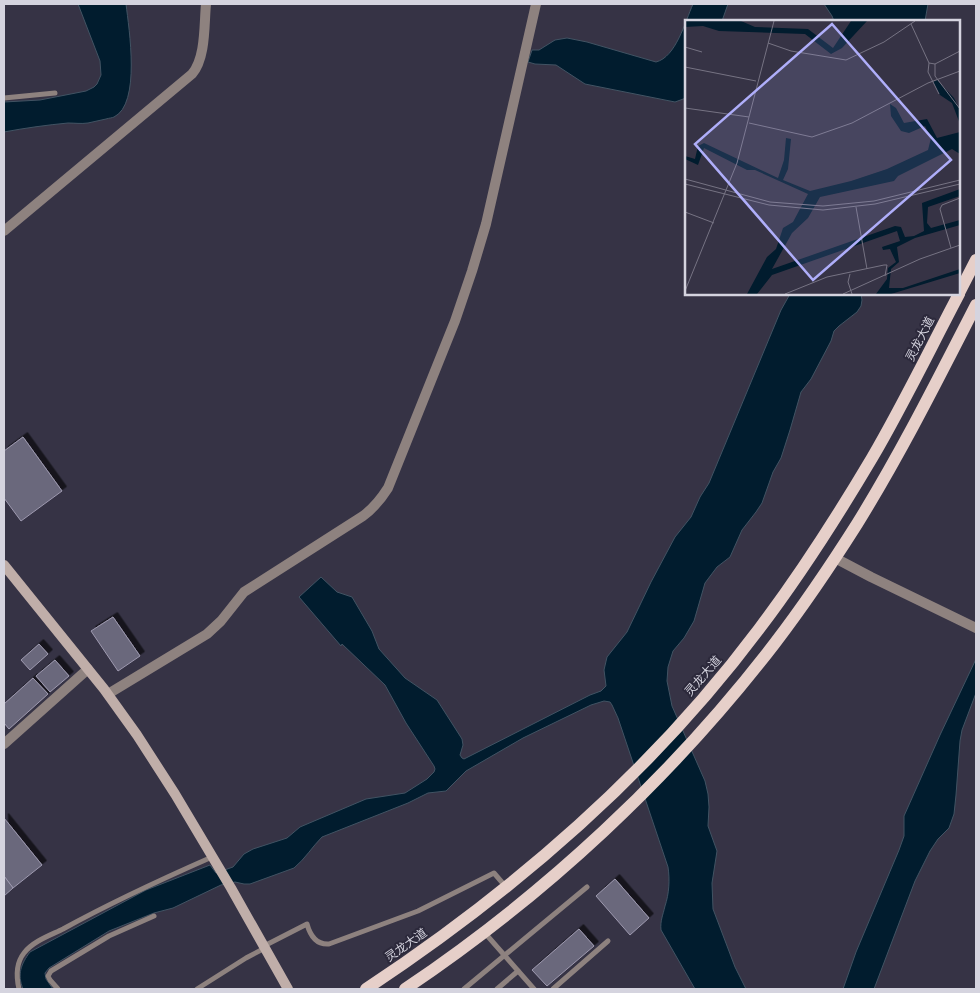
<svg xmlns="http://www.w3.org/2000/svg" width="980" height="993" font-family="'Varela Round','Noto Sans SC',sans-serif">
  <defs>
    <filter id="shadow"><feDropShadow dx="4.5" dy="-4.5" stdDeviation="0" flood-color="#0009"/></filter>
  </defs>
  <rect width="100%" height="100%" fill="#363345"/>
  <g fill="#011c2e" stroke="#415363">
    <path d="M78,4H126C129,29 141,104 114,117C112,118 109,118 106,119C100,120 94,122 88,123C81,124 75,123 68,123C47,125 25,128 4,132V102L40,100L86,91L94,87L97,84L101,75L100,61Z"/>
    <path d="M693,4H728L722,21H686V98L675,102L585,84L556,65L535,64L528,62L532,50H539L555,40L567,38L587,42L656,62C676,57 685,22 693,4Z"/>
    <path d="M824,4H928L925,21H834L832,16Z"/>
    <path d="M790,294H861L862,300L861,306L857,312L839,326L834,331L831,341L811,379L801,392L790,430L781,458L773,472L762,503L756,512L742,530L730,557L717,567L705,583L694,621L684,638L673,651L668,667L667,681L672,706L705,781L708,794L709,807L708,826L717,851L712,883L713,909L735,967L746,989H695L661,930C660,921 663,915 665,906C669,894 670,880 668,867L618,718L612,705L610,702L604,701L591,705L523,738L466,771L446,791L428,793L408,803L322,837C312,847 305,859 294,868L250,884H244L235,882L221,885L173,908L154,913L109,931L49,968L45,973L46,979L53,989H23C17,974 21,964 30,952L146,890L210,865L216,873L233,867L244,854L253,849L287,838L300,827L366,799L405,793L427,779L434,772L435,769L434,766L406,723L385,685L342,644L341,646L299,597L321,577L337,592L352,597L372,631L379,649L405,678L437,700L462,739L463,745L460,755L462,758L464,759L590,695L601,691L606,686L604,670L607,657L627,632L651,582L675,537L691,517L700,497L709,483L781,310Z"/>
    <path d="M976,659V693L962,730L960,741L956,795L954,814L949,828L938,839L930,851L915,881L874,989H843L856,952L899,850L904,836V816L940,735Z"/>
  </g>
  <g fill="#6a677b" stroke="#9e9ab0" filter="url(#shadow)">
    <path d="M23,437L62,491L21,521L4,498V451Z"/>
    <path d="M113,617L140,656L118,671L91,631Z"/>
    <path d="M39,644L48,654L30,670L21,660Z"/>
    <path d="M55,660L69,676L50,692L36,676Z"/>
    <path d="M33,678L48,694L9,729L4,723V704Z"/>
    <path d="M4,818L42,865L13,888L4,876Z"/>
    <path d="M4,876L13,888L4,896Z"/>
    <path d="M615,879L649,918L630,935L596,896Z"/>
    <path d="M579,929L594,946L547,986L532,970Z"/>
  </g>
  <g fill="none" stroke-linecap="round" stroke-linejoin="round">
    <g stroke="#8e827f" stroke-width="5">
      <path d="M4,98L55,93"/>
      <path d="M484,932L534,989"/>
      <path d="M264,946L307,924C310,935 316,945 329,944L418,911L494,873L506,887"/>
      <path d="M19,989C16,976 16,963 24,953C33,941 51,935 63,929C112,902 162,879 212,857"/>
      <path d="M58,989L50,980L48,976L51,971L109,936L154,916"/>
      <path d="M197,989L246,958L265,948"/>
      <path d="M464,989L587,887"/>
      <path d="M497,989L518,971"/>
      <path d="M553,989L608,941"/>
    </g>
    <g stroke="#8e827f" stroke-width="10">
      <path d="M4,231L192,74C206,58 204,24 206,4"/>
      <path d="M835,558L871,577L976,628"/>
      <path d="M108,694L207,634L221,621L244,592L363,516C374,508 381,499 388,488L455,321L472,271L486,224L536,4"/>
      <path d="M4,744L88,669"/>
    </g>
    <path stroke="#c0aea9" stroke-width="10" d="M4,565L104,689L137,735L175,794L231,888L288,989"/>
    <g stroke="#e6cfc9" stroke-width="12">
      <path d="M959,293L976,260"/>
      <path d="M366,989C514,891 652,772 759,629C800,575 837,517 872,458C903,405 930,349 959,294"/>
      <path d="M405,989C545,895 672,777 775,643C804,605 831,565 857,524C901,453 938,379 976,305"/>
    </g>
  </g>
  <g text-anchor="middle" dominant-baseline="central" stroke-width="4" stroke-linejoin="round" paint-order="stroke">
    <g font-size="12" fill="#d5d4df" stroke="#2c293b">
      <text transform="translate(920 339) rotate(-63)">灵龙大道</text>
      <text transform="translate(703 676) rotate(-49)">灵龙大道</text>
      <text transform="translate(406 945) rotate(-35)">灵龙大道</text>
    </g>
  </g>
  <g transform="translate(685 20)">
    <rect width="275" height="275" fill="#363345"/>
    <path d="M0,1H56L70,7L123,9L148,28L166,1H182L157,28L146,34L120,14L34,11L18,6L0,7ZM252,60L269,78L275,90V104L267,83L255,75L248,62ZM205,84L211,88L219,103L242,99L252,118L275,112V134L267,129L213,156L209,161L135,177L123,198L107,213L87,249L210,206L216,207L220,217L229,216L239,211L237,183L275,169V176L243,187L242,203L246,208L275,200V205L230,218L212,227L214,242L206,249L204,268H218L275,249V253L206,274H191L202,259L203,248L211,242L205,229L198,230L197,227L215,221L212,211L87,255L72,274H62L82,237L91,229L98,208L108,202L123,174L70,150H62L19,128L13,145L0,139V136L10,139L13,126L19,123L93,158L99,140L101,118L106,119L103,149L98,160L125,171L166,161L202,149L243,130L246,118L240,106L224,113L216,111L206,96Z" fill="#011c2e"/>
    <path fill="none" stroke="#767383" stroke-width="1" d="M226,4L244,43L243,52L254,74M83,23L106,31L161,40L199,22L230,1M0,27L17,32M244,43L250,44V56L275,89M250,44L275,31M0,47L71,61M0,88L64,97M64,103L127,117L167,103L243,63L275,51M0,159L85,182L138,186L189,181L275,160M0,164L84,185L138,190L190,184L275,164M171,187L182,249M0,192L29,203M266,228L255,189L257,185L275,178M165,254L163,262L167,274M0,271L52,143L89,1M100,274L142,257L199,245H202L200,256M158,274L235,239L275,225"/>
    <path fill="#afaefa" fill-opacity="0.15" stroke="#afaefa" stroke-width="2.5" d="M147,4L266,140L128,260L10,124Z"/>
    <rect width="275" height="275" fill="none" stroke="#d5d4df" stroke-width="2.5"/>
  </g>
  <rect width="980" height="993" fill="none" stroke="#d5d4df" stroke-width="10"/>
</svg>
